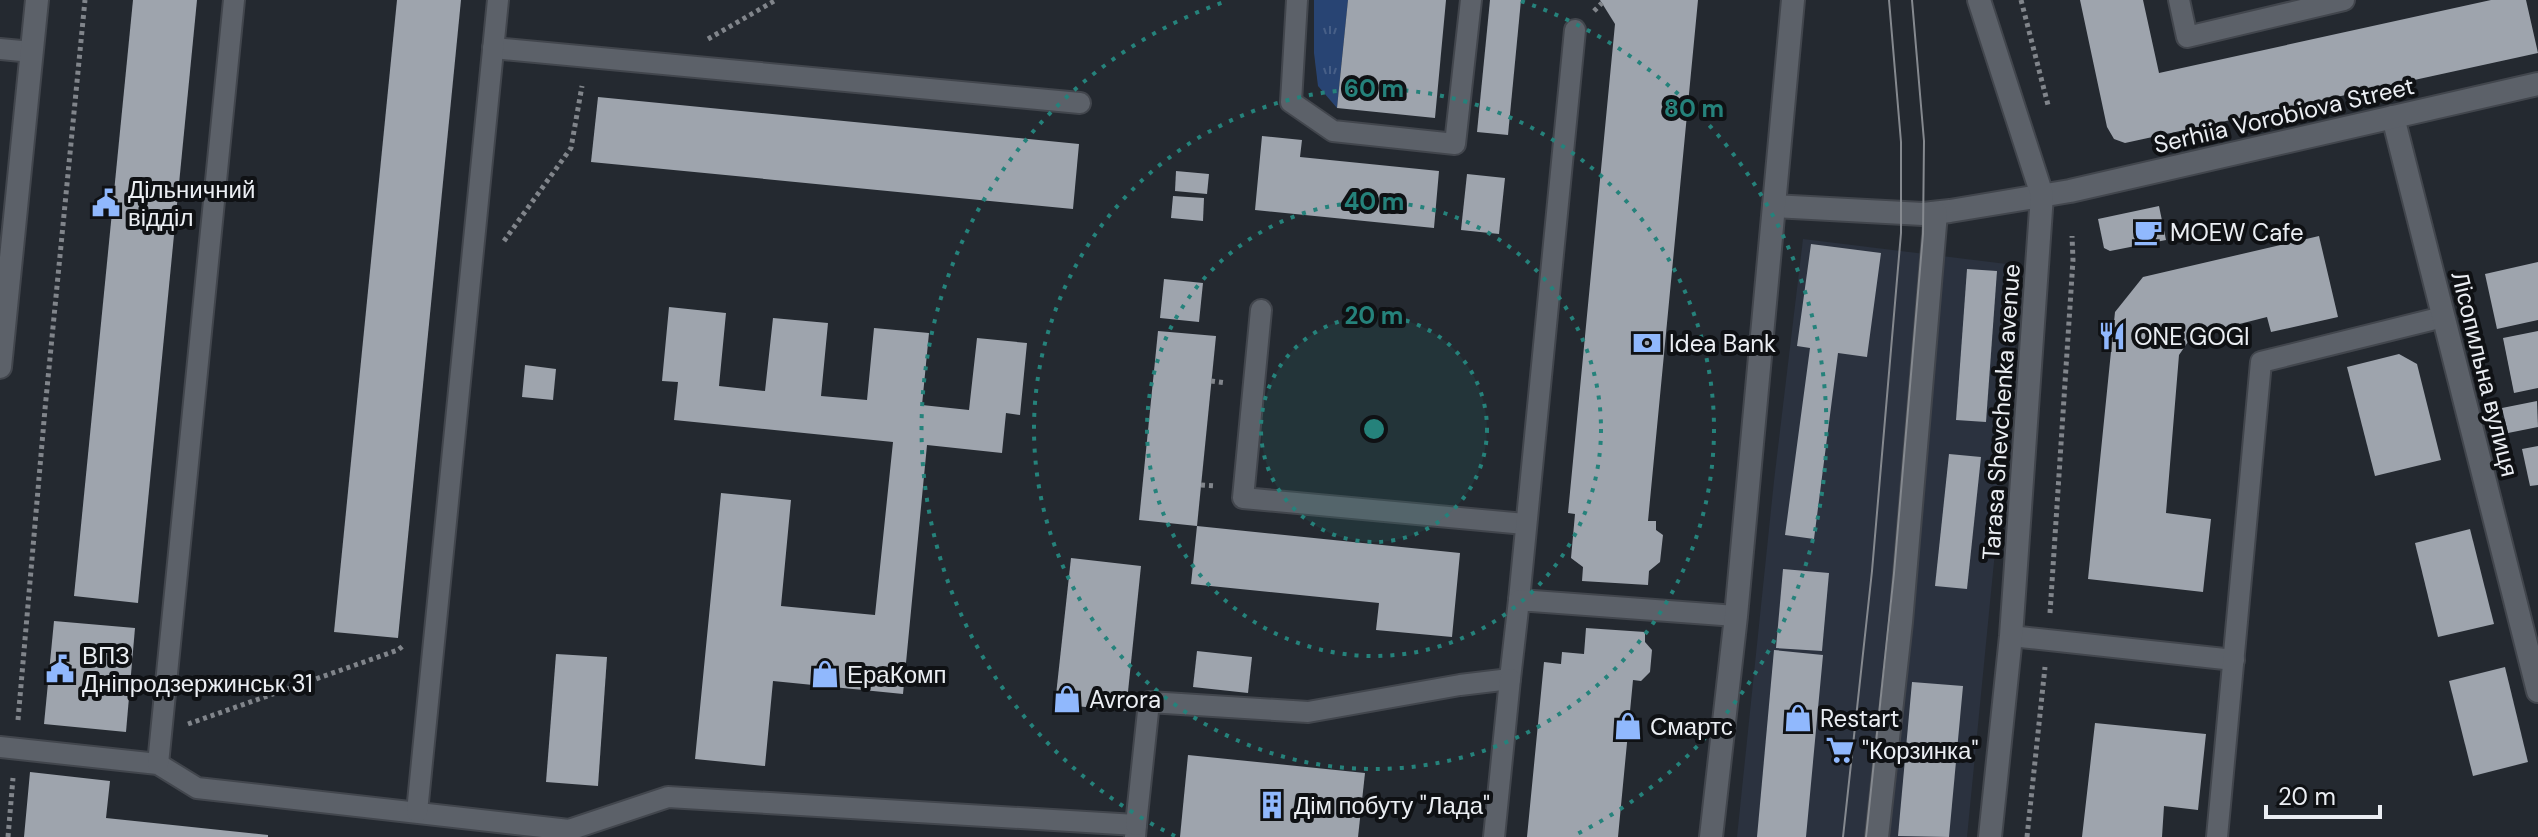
<svg xmlns="http://www.w3.org/2000/svg" width="2538" height="837" font-family="'DM Sans',sans-serif">
  <defs>
    <pattern id="grass-tufts" width="24" height="20" patternUnits="userSpaceOnUse" patternTransform="scale(2)"><rect width="24" height="20" fill="#284473"/><path d="M3 7l-1-3M5 7V3M7 7l1-3M15 17l-1-3M17 17v-4M19 17l1-3" fill="none" stroke="#475f87"/></pattern>
  </defs>
  <rect width="100%" height="100%" fill="#242930"/>
  <path fill="#2b323f" d="M1803,239L2023,266L1967,837H1737L1774,481Z"/>
  <path fill="url(#grass-tufts)" d="M1314,0H1348L1337,108L1318,86L1314,53Z"/>
  <g fill="#9ea4ad">
    <path d="M133,0H197L138,603L74,596Z"/>
    <path d="M397,0H461L398,638L334,632Z"/>
    <path d="M1348,0H1446L1435,118L1337,108Z"/>
    <path d="M1490,0H1521L1508,135L1477,132Z"/>
    <path d="M1600,0H1698L1648,521H1656V530L1663,535L1660,562L1649,571L1648,585L1582,581L1583,567L1571,558L1575,514L1568,513L1615,24Z"/>
    <path d="M2080,0H2143L2159,73L2491,0H2526L2538,53L2125,143L2114,139L2107,127Z"/>
    <path d="M598,97L1079,144L1073,209L591,162Z"/>
    <path d="M1262,136L1302,140L1300,157L1439,171L1434,228L1255,210Z"/>
    <path d="M1176,171L1209,174L1207,194L1175,191Z"/>
    <path d="M1467,174L1505,178L1499,234L1461,230Z"/>
    <path d="M1173,196L1204,198L1203,221L1171,218Z"/>
    <path d="M2159,206L2166,240L2110,251L2104,248L2098,219Z"/>
    <path d="M2319,236L2338,317L2271,332L2267,317L2192,336L2179,355L2166,513L2211,519L2203,592L2088,579L2115,312L2143,277Z"/>
    <path d="M1811,244L1881,253L1867,357L1838,353L1814,539L1785,535L1810,348L1797,346Z"/>
    <path d="M2538,262V320L2497,329L2485,274Z"/>
    <path d="M1967,269L1997,271L1986,422L1956,420Z"/>
    <path d="M1164,279L1203,283L1199,322L1160,318Z"/>
    <path d="M669,307L726,313L719,386L765,391L773,318L828,323L821,396L867,400L874,328L929,333L922,405L969,410L977,338L1027,343L1020,415L1006,413L1002,453L927,445L903,694L773,681L765,766L695,759L721,493L791,500L781,606L875,615L893,442L674,420L678,382L662,381Z"/>
    <path d="M1158,331L1216,336L1197,526L1139,520Z"/>
    <path d="M2538,331V388L2514,393L2503,338Z"/>
    <path d="M2399,354L2417,364L2441,460L2375,476L2347,367Z"/>
    <path d="M525,365L556,369L553,400L522,397Z"/>
    <path d="M2537,401L2538,427L2508,433L2502,408Z"/>
    <path d="M2538,446V485L2530,486L2522,449Z"/>
    <path d="M1949,454L1981,457L1967,589L1935,586Z"/>
    <path d="M1197,526L1460,553L1452,637L1376,630L1379,603L1191,584Z"/>
    <path d="M2470,529L2494,624L2438,637L2415,543Z"/>
    <path d="M1071,558L1141,566L1126,711L1055,704Z"/>
    <path d="M1783,569L1829,573L1822,651L1776,648Z"/>
    <path d="M54,621L135,628L126,732L44,724Z"/>
    <path d="M1586,628L1645,632V642L1652,650L1650,672L1641,681L1633,680L1618,837H1527L1544,662L1561,664L1562,652L1584,654Z"/>
    <path d="M1774,650L1823,655L1806,837H1757Z"/>
    <path d="M1197,651L1252,657L1248,693L1193,687Z"/>
    <path d="M556,654L607,657L598,786L546,782Z"/>
    <path d="M2505,667L2528,762L2473,776L2449,681Z"/>
    <path d="M1912,682L1963,686L1949,837L1898,836Z"/>
    <path d="M2095,723L2206,734L2198,810L2164,806L2162,837H2082Z"/>
    <path d="M1188,755L1365,773L1358,837H1180Z"/>
    <path d="M30,772L110,781L106,818L268,835V837H24Z"/>
  </g>
  <g fill="none" stroke-linecap="round" stroke-linejoin="round">
    <defs>
      <g id="service">
        <path d="M1297,0L1291,102L1333,131L1455,144L1471,0"/>
        <path d="M2179,0L2187,37L2344,0"/>
        <path d="M493,48L1080,103"/>
        <path d="M0,49L32,52"/>
        <path d="M1261,310L1243,498L1525,524"/>
        <path d="M1519,600L1575,30"/>
        <path d="M2011,636L2234,660"/>
        <path d="M0,747L158,764L197,788L569,830L668,797L1136,825L1135,837"/>
        <path d="M158,764L234,0"/>
        <path d="M417,812L498,0"/>
        <path d="M1136,825L1149,702L1308,712L1460,685L1510,679L1519,600L1736,616"/>
        <path d="M1494,837L1510,679"/>
        <path d="M2217,837L2261,362L2443,317"/>
      </g>
      <g id="minor">
        <path d="M2393,117L2538,691"/>
        <path d="M1774,206L1923,214L1950,211L2070,191L2538,84"/>
        <path d="M0,367L37,0"/>
        <path d="M1877,837L1901,622L1936,213"/>
      </g>
      <g id="secondary">
        <path d="M1979,0L2042,195L2011,636L1990,837"/>
        <path d="M1711,837L1736,616L1793,0"/>
      </g>
    </defs>
    <use href="#service" stroke="#42464d" stroke-width="24"/>
    <use href="#minor" stroke="#42464d" stroke-width="26"/>
    <use href="#secondary" stroke="#42464d" stroke-width="26"/>
    <g stroke="#81858b" stroke-width="5" stroke-dasharray="4 4" stroke-linecap="butt">
      <path d="M2021,0L2048,105"/>
      <path d="M1594,11L1602,3"/>
      <path d="M708,39L776,0"/>
      <path d="M504,241L571,148L582,86"/>
      <path d="M1211,381L1226,383"/>
      <path d="M1201,485L1216,486"/>
      <path d="M2050,613L2073,260L2072,236"/>
      <path d="M18,720L45,409L85,0"/>
      <path d="M188,724L398,650L404,645"/>
      <path d="M8,837L13,778"/>
      <path d="M2027,837L2045,667"/>
    </g>
    <use href="#service" stroke="#5c6169" stroke-width="20"/>
    <use href="#minor" stroke="#5c6169" stroke-width="22"/>
    <use href="#secondary" stroke="#5c6169" stroke-width="22"/>
    <g stroke="#85898f" stroke-width="2">
      <path d="M1843,837L1872,571L1901,233V142L1889,0"/>
      <path d="M1866,837L1894,573L1923,234L1924,141L1912,0"/>
    </g>
  </g>
  <circle cx="1374" cy="429" r="113" fill="#25827b" fill-opacity=".12"/>
  <g fill="none" stroke="#25827b" stroke-width="4" stroke-dasharray="4 8">
    <circle cx="1374" cy="429" r="113"/>
    <circle cx="1374" cy="429" r="227"/>
    <circle cx="1374" cy="429" r="340"/>
    <path d="M1175 836A453 453 0 0 1 1227 1M1521 1A453 453 0 0 1 1573 836"/>
  </g>
  <defs>
    <symbol id="civic-bare" viewBox="-9 -9 18 18"><path d="M-.6-6.5H3V-4.5H.6V-3L4-1V1h2V6H-6V1h2V-1L-.6-3ZM-1.2 2.5V6h2.4V2.5Z" fill="#90b8fd" stroke="#0f1114" stroke-width="2.5" paint-order="stroke"/></symbol>
    <symbol id="cafe-bare" viewBox="-9 -9 18 18"><path d="M-5.5-4.5H6V0H3Q3 3.5 0 3.5H-2.5Q-5.5 3.5-5.5 0ZM3-3.2v2h1.7v-2ZM-6 4.5H4V6H-6Z" fill="#90b8fd" stroke="#0f1114" stroke-width="2.5" paint-order="stroke"/></symbol>
    <symbol id="restaurant-bare" viewBox="-9 -9 18 18"><path d="M-5-6h1v4h1v-4h1v4h1v-4h1v5L-1.5 .5V6h-2V.5L-5-1ZM5-6V6H3V1.5H1.5Q1.5-4 5-6Z" fill="#90b8fd" stroke="#0f1114" stroke-width="2.5" paint-order="stroke"/></symbol>
    <symbol id="bank-bare" viewBox="-9 -9 18 18"><path d="M-6-4H6V4H-6ZM0-2.3a2.3 2.3 0 1 0 0 4.6a2.3 2.3 0 1 0 0-4.6Z" fill="#90b8fd" stroke="#0f1114" stroke-width="2.5" paint-order="stroke"/></symbol>
    <symbol id="shop-bare" viewBox="-9 -9 18 18"><path d="M-5-2.5h2.3a2.7 3.5 0 0 1 5.4 0H5L5.5 6h-11ZM-1.5-2.5h3a1.5 2.3 0 0 0-3 0Z" fill="#90b8fd" stroke="#0f1114" stroke-width="2.5" paint-order="stroke"/></symbol>
    <symbol id="supermarket-bare" viewBox="-9 -9 18 18"><path d="M-6-5.5h2.5l.6 2H6L4.5 2H-2.5L-4.4-4H-6ZM-1.5 3.2a1.3 1.3 0 1 0 .1 0ZM3 3.2a1.3 1.3 0 1 0 .1 0Z" fill="#90b8fd" stroke="#0f1114" stroke-width="2.5" paint-order="stroke"/></symbol>
    <symbol id="building-bare" viewBox="-9 -9 18 18"><path d="M-4-6H4V6H1V3H-1V6H-4ZM-2.5-4.3h1.7v1.8h-1.7ZM.8-4.3h1.7v1.8H.8ZM-2.5-1h1.7V.8h-1.7ZM.8-1h1.7V.8H.8Z" fill="#90b8fd" stroke="#0f1114" stroke-width="2.5" paint-order="stroke"/></symbol>
  </defs>
  <g fill-rule="evenodd">
    <use href="#civic-bare" x="86" y="183" width="40" height="40"/>
    <use href="#cafe-bare" x="2128" y="212" width="40" height="40"/>
    <use href="#restaurant-bare" x="2092" y="316" width="40" height="40"/>
    <use href="#bank-bare" x="1627" y="323" width="40" height="40"/>
    <use href="#civic-bare" x="40" y="649" width="40" height="40"/>
    <use href="#shop-bare" x="805" y="654" width="40" height="40"/>
    <use href="#shop-bare" x="1047" y="679" width="40" height="40"/>
    <use href="#shop-bare" x="1778" y="698" width="40" height="40"/>
    <use href="#shop-bare" x="1608" y="706" width="40" height="40"/>
    <use href="#supermarket-bare" x="1820" y="730" width="40" height="40"/>
    <use href="#building-bare" x="1252" y="785" width="40" height="40"/>
  </g>
  <g text-anchor="middle" dominant-baseline="central" stroke-width="8" stroke-linejoin="round" paint-order="stroke">
    <g font-size="24" fill="#ebeef3" stroke="#0f1114">
      <text transform="translate(2284 115) rotate(-13)">Serhiia Vorobiova Street</text>
      <text transform="translate(2485 374) rotate(76)">Лісопильна вулиця</text>
      <text transform="translate(2001 412) rotate(-86)">Tarasa Shevchenka avenue</text>
    </g>
    <g font-size="24" fill="#ebeef3" stroke="#0f1114" text-anchor="start">
      <text x="128" y="189">Дільничний<tspan x="128" dy="28">відділ</tspan></text>
      <text x="2170" y="232">MOEW Cafe</text>
      <text x="2134" y="336">ONE GOGI</text>
      <text x="1669" y="343">Idea Bank</text>
      <text x="82" y="655">ВПЗ<tspan x="82" dy="28">Дніпродзержинськ 31</tspan></text>
      <text x="847" y="674">ЕраКомп</text>
      <text x="1089" y="699">Avrora</text>
      <text x="1820" y="718">Restart</text>
      <text x="1650" y="726">Смартс</text>
      <text x="1862" y="750">"Корзинка"</text>
      <text x="1294" y="805">Дім побуту "Лада"</text>
    </g>
  </g>
  <circle cx="1374" cy="429" r="12" fill="#25827b" stroke="#0f1114" stroke-width="4"/>
  <g font-size="24" text-anchor="middle" font-weight="bold" fill="#25827b" stroke="#0f1114" stroke-width="8" stroke-linejoin="round" paint-order="stroke">
    <text x="1374" y="97">60 m</text>
    <text x="1694" y="117">80 m</text>
    <text x="1374" y="210">40 m</text>
    <text x="1374" y="324">20 m</text>
  </g>
  <path d="M2266 805v12h114v-12" fill="none" stroke="#ebeef3" stroke-width="4"/>
  <text x="2278" y="805" font-size="24" fill="#ebeef3" stroke="#0f1114" stroke-width="6" paint-order="stroke">20 m</text>
</svg>
